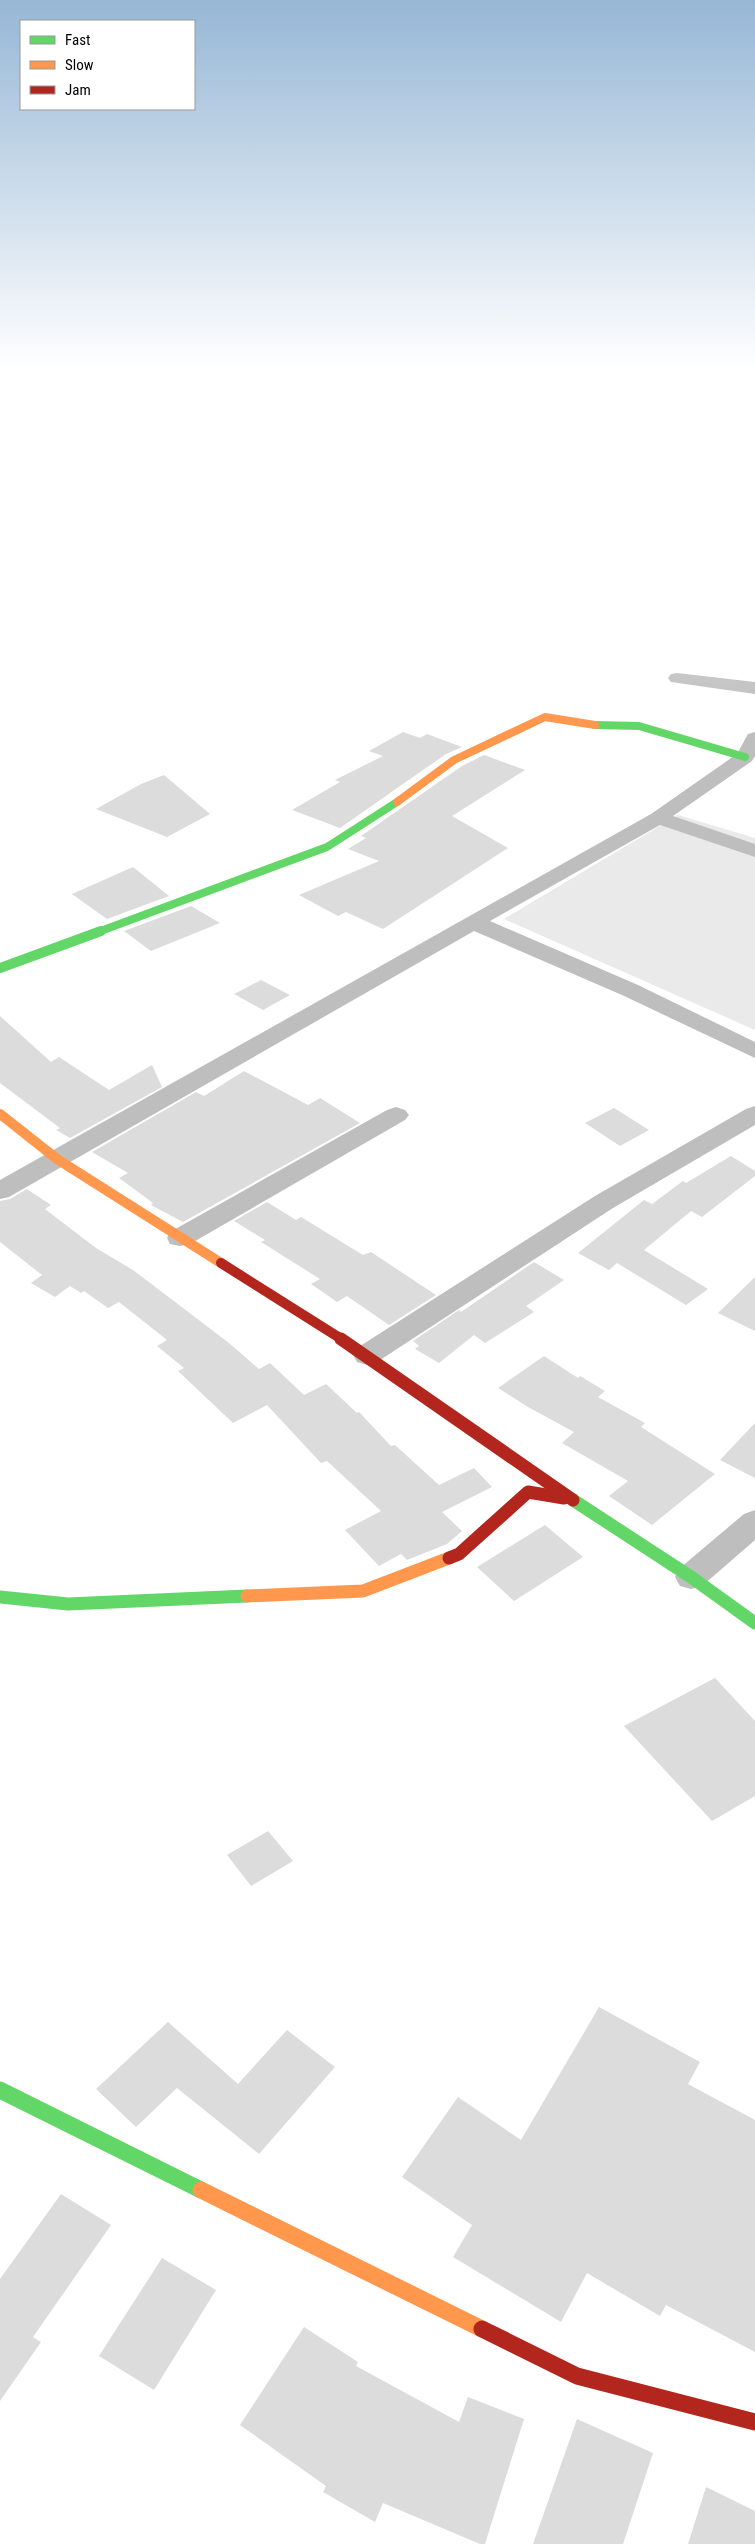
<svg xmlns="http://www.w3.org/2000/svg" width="755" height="2544" font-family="'Roboto Condensed',sans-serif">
  <rect width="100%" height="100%" fill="#fff"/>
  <path fill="#eaeaea" d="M678,815L755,838V1030L504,919Z"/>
  <g fill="#dcdcdc">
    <path d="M403,732L420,738L427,734L462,747L446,754L340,828L292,810L340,782L335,780L383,756L369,751Z"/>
    <path d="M484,755L525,770L452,816L508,848L383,929L346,912L338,916L299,895L379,861L348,849L366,838L361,836L462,766Z"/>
    <path d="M164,775L210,814L167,837L96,809L141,784Z"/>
    <path d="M133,867L169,896L107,919L72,894Z"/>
    <path d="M191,906L220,923L151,951L124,931Z"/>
    <path d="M261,980L290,995L263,1010L234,994Z"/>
    <path d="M0,1016L51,1062L59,1057L109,1090L152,1065L162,1087L70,1138L56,1130L60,1128L0,1083Z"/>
    <path d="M244,1071L308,1105L320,1098L360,1123L183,1222L151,1205L153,1203L119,1178L128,1173L92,1152L196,1092L204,1096Z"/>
    <path d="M614,1108L649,1130L620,1146L585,1123Z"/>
    <path d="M731,1156L755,1171V1176L702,1217L691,1211L644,1250L708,1289L686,1305L617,1263L609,1270L578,1253L644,1200L652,1204L683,1181L686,1183Z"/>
    <path d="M27,1189L51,1205L45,1209L96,1248L133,1270L229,1343L259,1369L270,1363L304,1395L326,1384L357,1413L359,1412L391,1446L395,1445L439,1485L474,1468L492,1487L442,1512L462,1531L447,1544L407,1560L401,1554L379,1566L345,1530L381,1511L327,1461L321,1463L267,1405L233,1423L178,1371L184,1368L157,1346L167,1340L119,1302L108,1308L84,1291L81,1293L70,1286L55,1297L31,1283L42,1275L0,1242V1201L10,1199Z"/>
    <path d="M267,1202L296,1220L301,1217L363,1255L371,1252L436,1295L389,1325L347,1296L337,1302L311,1284L320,1279L261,1242L265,1240L234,1221Z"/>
    <path d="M534,1262L564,1280L526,1306L534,1312L485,1343L474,1335L439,1363L415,1349L419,1346L413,1341L459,1310L461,1312Z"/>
    <path d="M755,1277V1331L718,1313Z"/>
    <path d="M544,1356L578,1378L580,1376L605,1391L598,1397L645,1423L641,1427L715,1474L652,1525L609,1496L628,1481L562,1443L574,1432L528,1407L498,1388Z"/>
    <path d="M755,1423V1478L720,1460Z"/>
    <path d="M545,1525L583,1557L514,1601L477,1567Z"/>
    <path d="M715,1678L755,1721V1796L712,1821L624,1726Z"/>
    <path d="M268,1831L293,1861L251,1886L227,1855Z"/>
    <path d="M599,2007L700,2062L688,2084L755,2120V2352L666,2305L660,2316L587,2273L561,2322L453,2257L472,2225L402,2177L458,2097L521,2140Z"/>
    <path d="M168,2022L238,2084L287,2030L335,2067L259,2154L177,2088L136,2127L96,2089Z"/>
    <path d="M61,2194L111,2225L33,2337L41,2342L0,2401V2279Z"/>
    <path d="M162,2258L216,2290L154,2390L99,2356Z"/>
    <path d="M304,2327L358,2362L356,2366L459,2422L468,2397L524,2419L485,2544H480L383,2503L375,2522L323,2492L326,2486L240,2425Z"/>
    <path d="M577,2419L653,2453L623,2544H533Z"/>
    <path d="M706,2487L755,2511V2544H688Z"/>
  </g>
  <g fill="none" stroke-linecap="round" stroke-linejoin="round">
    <g fill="#bebebe" fill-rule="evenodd">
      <path d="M677,673L755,682V694L671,682L668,678L671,674Z"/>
      <path d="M755,732V756L752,761L673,816L755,844V857L660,825L490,921L638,985L755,1042V1058L622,995L474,931L9,1197L0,1199V1180L651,814L737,754L748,734Z"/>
      <path d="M755,1106V1125L613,1208L377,1362L367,1365L357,1362L353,1355L357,1348L595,1196L746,1109Z"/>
      <path d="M396,1107L405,1110L409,1115L405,1120L190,1244L180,1246L170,1244L167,1238L170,1232L387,1110Z"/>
      <path d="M755,1510V1540L702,1586L691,1589L680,1586L675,1577L680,1568L744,1514Z"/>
    </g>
    <g stroke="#63d668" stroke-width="8">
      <path d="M595,725L639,726L745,757"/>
      <path d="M98,932L327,847L397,802"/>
    </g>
    <path stroke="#63d668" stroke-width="10" d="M0,968L101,931"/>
    <g stroke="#63d668" stroke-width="13">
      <path d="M573,1500L691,1577L755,1623"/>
      <path d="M0,1597L68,1604L247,1596"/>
    </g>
    <path stroke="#63d668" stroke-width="17" d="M0,2090L201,2190"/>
    <path stroke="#ff974d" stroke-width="8" d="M397,802L454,760L545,717L595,725"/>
    <path stroke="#ff974d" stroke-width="10" d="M0,1114L57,1159L221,1263"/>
    <path stroke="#ff974d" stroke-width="13" d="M247,1596L363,1591L449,1558"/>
    <path stroke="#ff974d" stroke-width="17" d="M201,2190L482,2329"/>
    <path stroke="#b3261e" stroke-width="10" d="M221,1263L343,1340"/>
    <g stroke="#b3261e" stroke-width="13">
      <path d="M341,1339L573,1500"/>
      <path d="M449,1558L459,1554L528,1492L564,1498"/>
    </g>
    <path stroke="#b3261e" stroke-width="17" d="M482,2329L577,2376L755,2422"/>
  </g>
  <linearGradient id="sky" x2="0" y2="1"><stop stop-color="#96b7d6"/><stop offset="0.51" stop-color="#fff"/><stop offset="1" stop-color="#fff" stop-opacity="0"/></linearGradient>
  <rect width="755" height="725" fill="url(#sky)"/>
  <rect x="20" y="20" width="175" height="90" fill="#ffffff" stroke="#999999"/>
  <rect x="30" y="36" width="25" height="8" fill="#63d668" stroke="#999999"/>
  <text x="65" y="45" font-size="15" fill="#000000">Fast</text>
  <rect x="30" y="61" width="25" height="8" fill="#ff974d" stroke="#999999"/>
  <text x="65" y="70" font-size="15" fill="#000000">Slow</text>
  <rect x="30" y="86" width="25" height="8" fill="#b3261e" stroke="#999999"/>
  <text x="65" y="95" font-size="15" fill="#000000">Jam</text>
</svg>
